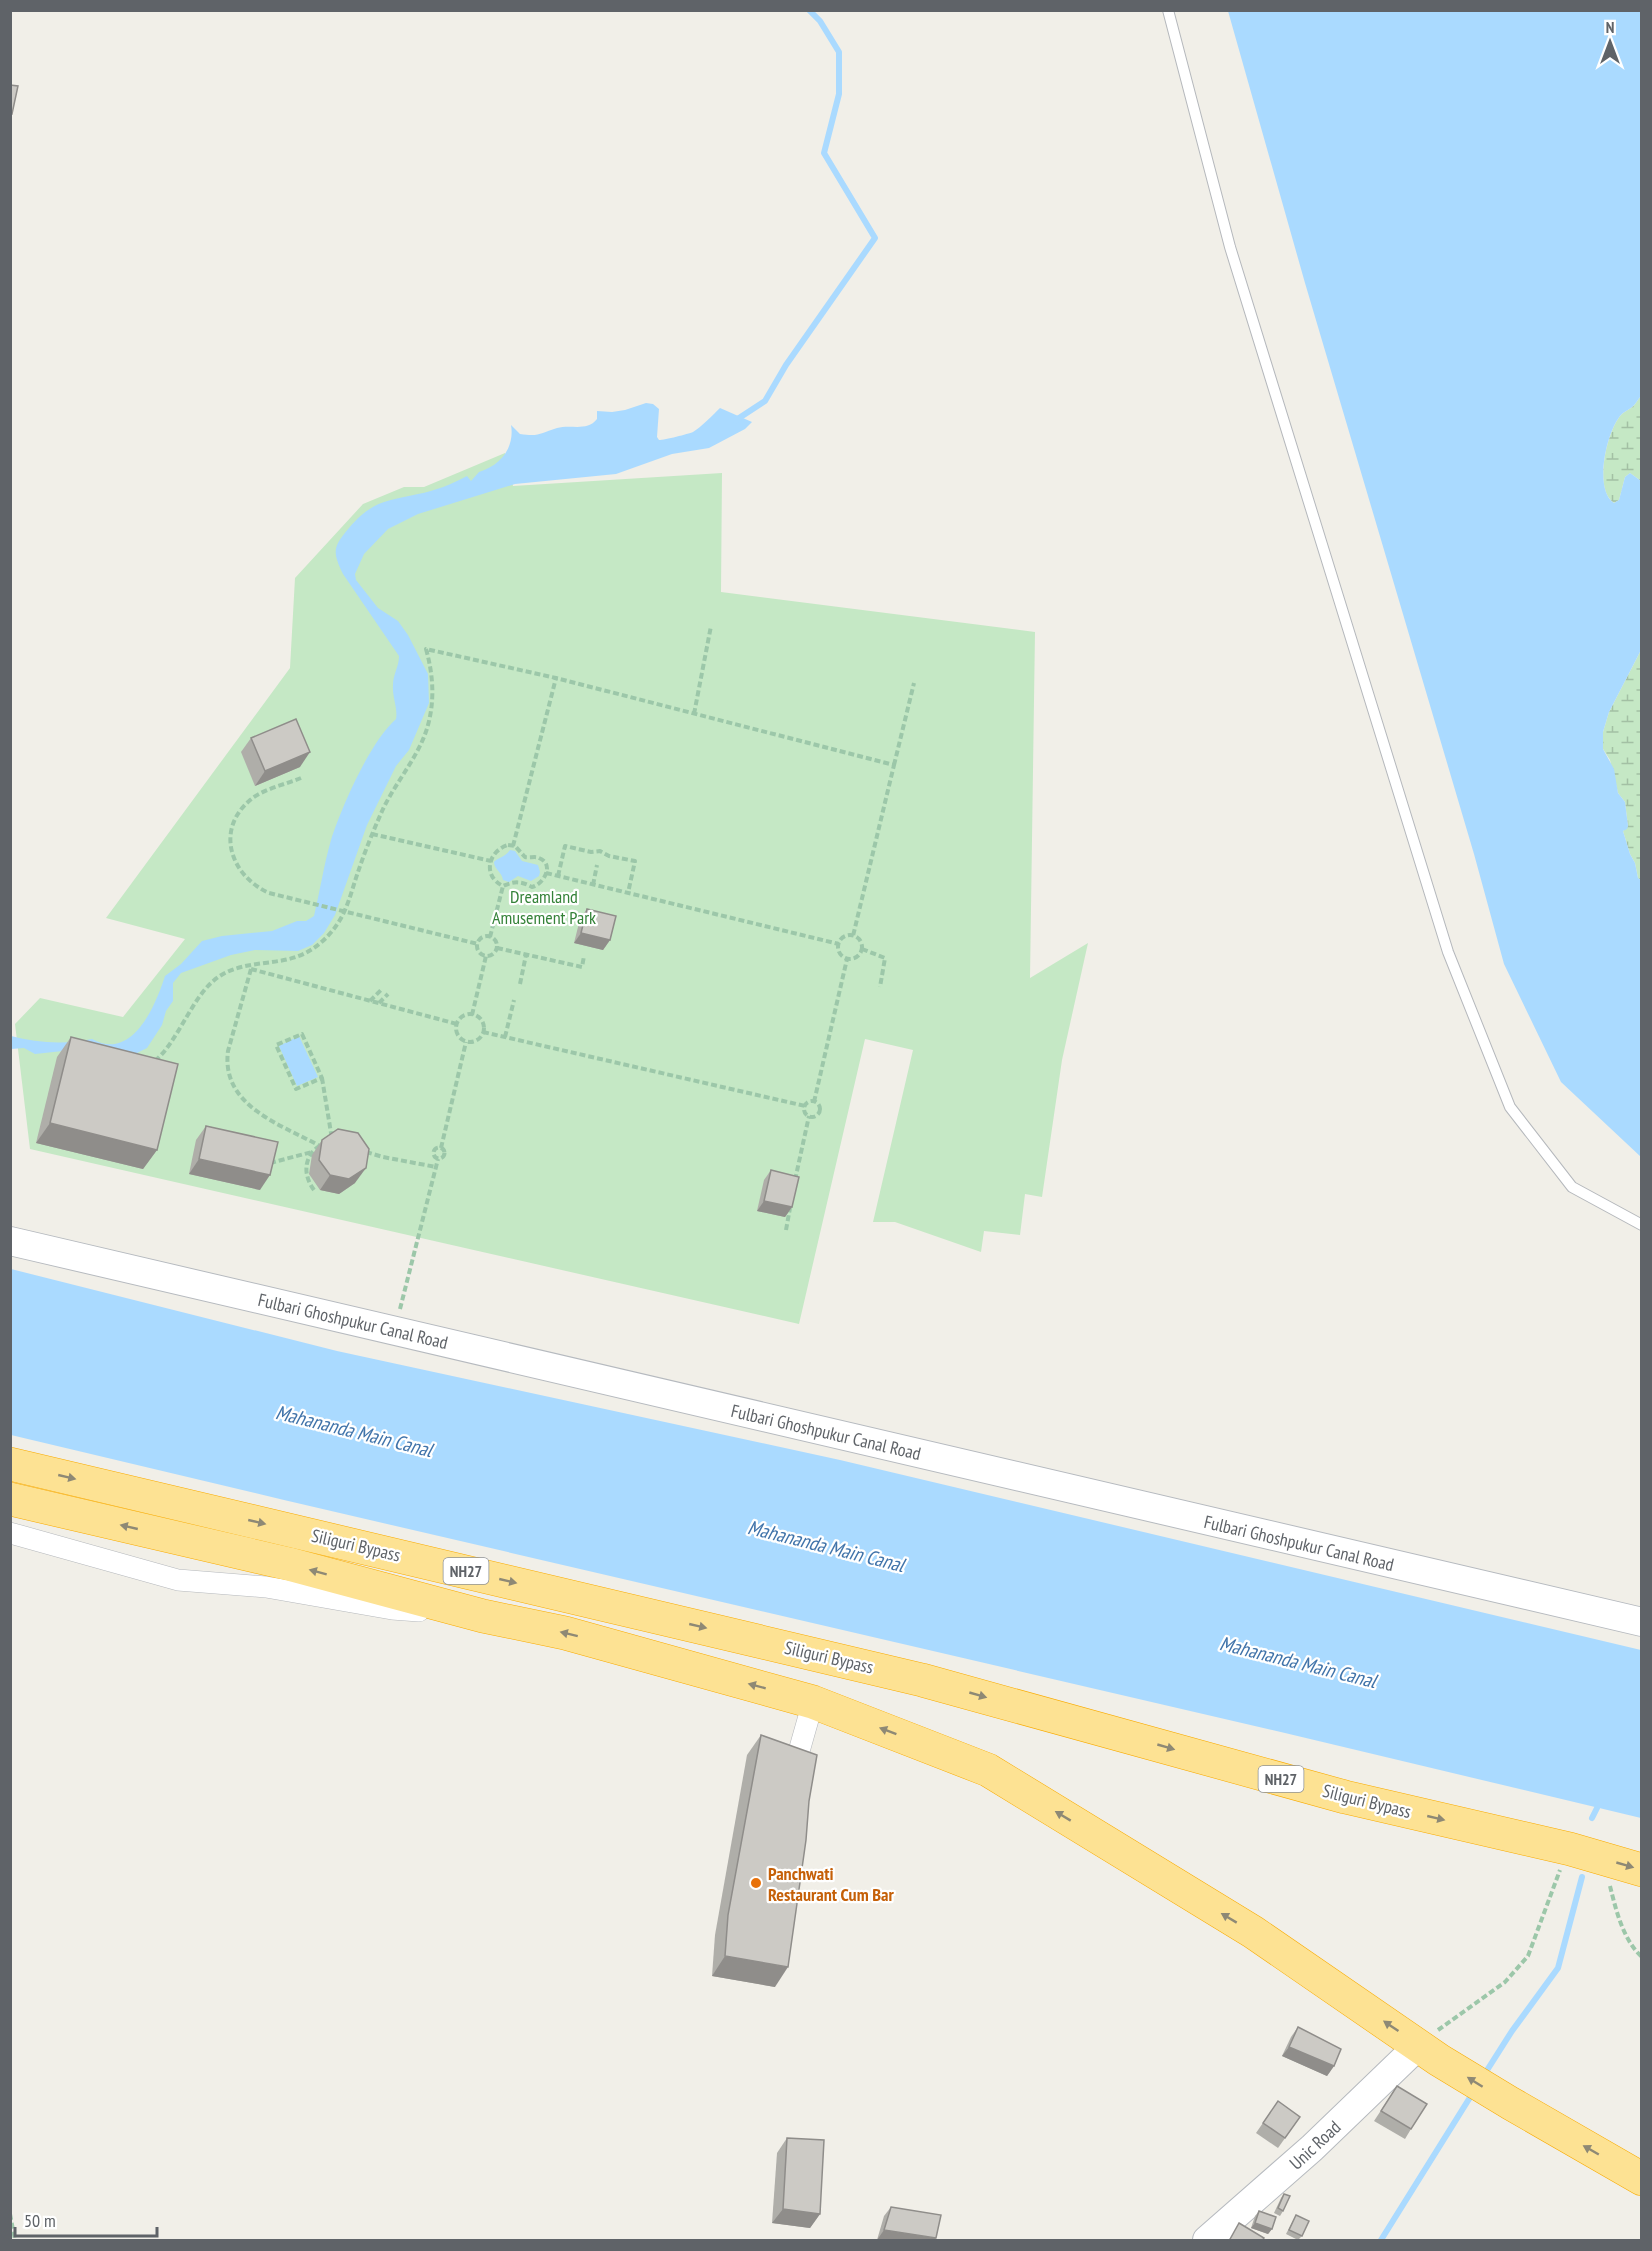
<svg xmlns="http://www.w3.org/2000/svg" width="1652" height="2251" font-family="'PT Sans Narrow',sans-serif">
  <defs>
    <pattern id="wetland-marsh" width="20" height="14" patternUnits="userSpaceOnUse" patternTransform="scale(1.5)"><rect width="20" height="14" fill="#c5e8c5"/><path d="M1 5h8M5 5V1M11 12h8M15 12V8" fill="none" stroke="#a3c0a4"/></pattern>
  </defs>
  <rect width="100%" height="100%" fill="#f1efe8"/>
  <g fill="url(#wetland-marsh)">
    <path d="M1641,396V481L1630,473L1625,477L1619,500L1614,503C1594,490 1606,436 1618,419C1621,413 1627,411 1632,407C1636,404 1638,399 1641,396Z"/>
    <path d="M1641,650V880L1638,878L1635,863L1630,854L1623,831L1628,826L1625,802L1618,793L1610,760L1603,749V732L1609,712Z"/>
  </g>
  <path fill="#c5e8c5" d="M505,453L513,486L722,473L721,592L1035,632L1030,978L1088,943L1062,1060L1042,1197L1025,1194L1020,1235L984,1231L981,1252L895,1222H873L913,1050L865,1039L799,1324L30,1149L15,1024L40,998L123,1017L185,939L106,918L290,668L295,578L363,504L404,487H424Z"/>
  <g fill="#aadaff">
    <path d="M1228,11H1641V396C1638,399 1636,404 1632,407C1627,411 1621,413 1618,419C1606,436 1594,490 1614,503L1619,500L1625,477L1630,473L1641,481V650L1609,712L1603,732V749L1614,769L1618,793L1625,802L1628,826L1627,829L1623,831L1630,854L1635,863L1638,878L1641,880V1157L1561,1082L1504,964L1474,854L1305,283Z"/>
    <path d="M646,403L653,404L659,409L657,437L659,440C665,440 688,434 693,432C700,428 714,414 720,408L752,422L745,429L709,448L672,454L616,474L515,484L418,514L388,529L364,554L355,574L356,580L378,608L398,621L408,635L428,674L429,703L409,750L396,766L367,825L335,915L324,933L312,945L298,951L255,950L231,955L181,973L173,983V1001L166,1011L162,1025L147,1048L135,1054L81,1049L35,1054L24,1048L11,1049V1036C37,1043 65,1045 92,1039C133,1062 156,1004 165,976L181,964L202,941L222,936L272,931L297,921H306L314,916C320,891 324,864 331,840C342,806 370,742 396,719C398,708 392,697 393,685C393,674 399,667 399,656L343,574C332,551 333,547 349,528C372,501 386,501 418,494C435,491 452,484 467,476L471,481L479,472C500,466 515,448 511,425L520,434C540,437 540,433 557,428C571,424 587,432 597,419V411L612,412L625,410Z"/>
    <path d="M510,850L515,851L522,861L538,865L540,872L539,876L531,881L518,876L509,882L503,880C502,872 494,869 494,862C497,858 504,858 510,850Z"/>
    <path d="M299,1036L318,1077L297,1086L279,1046Z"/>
    <path d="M11,1269L337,1351L840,1460L1641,1650V1818L1285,1733L284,1500L11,1435Z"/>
  </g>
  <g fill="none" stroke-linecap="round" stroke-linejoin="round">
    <g stroke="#aadaff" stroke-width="6">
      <path d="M736,420L765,401L786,365L875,238L824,153L839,94V52L820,21L809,10"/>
      <path d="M1592,1818L1597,1808"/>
      <path d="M1484,2075L1512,2031L1558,1968L1582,1877"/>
      <path d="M1381,2240L1474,2091"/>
    </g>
    <defs>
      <path id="lane" d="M1168,10L1230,247L1448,952L1510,1107L1572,1187L1642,1225"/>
      <g id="street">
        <path d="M10,1533L178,1580L266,1587L392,1609L419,1611"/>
        <path d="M792,1776L813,1702"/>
      </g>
      <g id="secondary">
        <path d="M10,1241L1642,1622"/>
        <path d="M1207,2240L1312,2148L1419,2045"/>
      </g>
      <g id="highway">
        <path d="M10,1464L922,1680L1345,1797L1570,1849L1642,1870"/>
        <path d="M10,1499L289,1564L483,1616L565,1633L813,1702L988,1770L1253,1932L1439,2060L1510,2103L1642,2179"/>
      </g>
    </defs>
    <use href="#lane" stroke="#b5b8bc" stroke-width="12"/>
    <use href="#street" stroke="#b5b8bc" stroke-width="22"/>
    <use href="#secondary" stroke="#b6babf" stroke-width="30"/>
    <use href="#highway" stroke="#f9ab00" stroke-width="34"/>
    <g stroke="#9cc7a9" stroke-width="4" stroke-dasharray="6 3" stroke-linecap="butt">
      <path d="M694,714L711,626"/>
      <path d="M894,765L914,683"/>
      <path d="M301,778C284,785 262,789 249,801C215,831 231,876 269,893L478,944"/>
      <path d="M372,834L491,861"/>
      <path d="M508,845L515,846L525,857C529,858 536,856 539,858C555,864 544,884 532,887C521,881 514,881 503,886C482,876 488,851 508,845Z"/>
      <path d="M513,846L556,678"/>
      <path d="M546,873L839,944"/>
      <path d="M558,876L565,846L591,852L600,851L609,856L635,861L628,893"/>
      <path d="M593,885L597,865"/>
      <circle cx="850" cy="947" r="12"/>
      <circle cx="487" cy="946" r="10"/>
      <path d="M490,937L503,886"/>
      <path d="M497,948L582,967L584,956"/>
      <path d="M862,949L885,958L880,987"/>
      <path d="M251,969L228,1051C221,1106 280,1124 320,1146"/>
      <path d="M251,969L457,1024"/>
      <path d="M520,984L526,955"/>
      <path d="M370,1001L382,989"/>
      <path d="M379,1003L388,994"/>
      <circle cx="470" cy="1028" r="14"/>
      <path d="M472,1015L486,956"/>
      <path d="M483,1032L805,1106"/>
      <path d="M302,1034L322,1078L296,1089L276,1045Z"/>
      <path d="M505,1037L514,1000"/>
      <path d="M155,1061C177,1042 190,1003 211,983C239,956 280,969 309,951C320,945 331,934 338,923C348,908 352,889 358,872C365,851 374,829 383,809C397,780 420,755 428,725C435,699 433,674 426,649L556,678L894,765L853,936"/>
      <path d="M322,1078L332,1139"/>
      <circle cx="812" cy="1109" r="8"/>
      <path d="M814,1102L847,959"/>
      <circle cx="439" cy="1153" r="5.5"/>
      <path d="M441,1148L466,1042"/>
      <path d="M366,1152L383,1157L436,1167"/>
      <path d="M270,1163L312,1152"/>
      <path d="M795,1180L809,1116"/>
      <path d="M314,1190C302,1174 304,1155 321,1145"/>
      <path d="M786,1230L790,1208"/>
      <path d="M400,1309L438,1159"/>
      <path d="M1610,1886C1616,1910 1623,1940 1642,1957"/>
      <path d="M1438,2030L1505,1982L1528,1956L1560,1870"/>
      <path d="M10,2214L15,2240"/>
    </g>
    <use href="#lane" stroke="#fff" stroke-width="10"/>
    <use href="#street" stroke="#fff" stroke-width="21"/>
    <use href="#secondary" stroke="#fff" stroke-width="28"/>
    <use href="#highway" stroke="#fde293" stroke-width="33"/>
  </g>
  <g fill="#afaea9">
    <path d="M251,738L300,767L255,786L241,752Z"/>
    <path d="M587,909L610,940L603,950L574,943L580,919Z"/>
    <path d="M71,1037L157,1150L143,1169L36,1143L57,1057Z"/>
    <path d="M206,1126L260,1190L189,1174L196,1140Z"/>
    <path d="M322,1140L355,1183L339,1194L320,1190L309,1174L312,1155Z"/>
    <path d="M771,1170L792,1207L785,1217L757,1211L764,1180Z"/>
    <path d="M761,1735L775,1987L712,1976L715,1935L747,1755Z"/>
    <path d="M1298,2027L1334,2066L1327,2076L1282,2056L1291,2037Z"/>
    <path d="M1397,2086L1411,2129L1405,2139L1374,2121Z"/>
    <path d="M1278,2101L1300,2117L1278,2148L1256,2133Z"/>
    <path d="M787,2138L820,2214L810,2228L772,2223L777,2153Z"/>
    <path d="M1284,2194L1283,2211L1280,2216L1274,2213L1281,2198Z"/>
    <path d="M891,2207L936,2238L934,2241H883L877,2240L884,2216Z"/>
    <path d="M1259,2211L1272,2229L1268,2234L1251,2228L1255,2216Z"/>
    <path d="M1296,2215L1302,2236L1298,2240L1286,2234Z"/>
  </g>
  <g fill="#8f8d8a">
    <path d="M310,752L300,767L255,786L265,771Z"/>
    <path d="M581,933L610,940L603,950L574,943Z"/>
    <path d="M50,1123L157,1150L143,1169L36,1143Z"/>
    <path d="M199,1159L270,1175L260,1190L189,1174Z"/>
    <path d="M366,1168L355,1183L339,1194L320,1190L330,1175Z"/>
    <path d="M764,1201L792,1207L785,1217L757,1211Z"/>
    <path d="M725,1956L788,1967L775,1987L712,1976Z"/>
    <path d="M1289,2047L1334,2066L1327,2076L1282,2056Z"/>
    <path d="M783,2209L820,2214L810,2228L772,2223Z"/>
    <path d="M1255,2223L1272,2229L1268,2234L1251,2228Z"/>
    <path d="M884,2230L936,2238L934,2241H883L877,2240Z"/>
  </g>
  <g fill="#cccac5" stroke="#8f8d8a" stroke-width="1.5">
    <path d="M10,85L18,86L12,114L10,113Z"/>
    <path d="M296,719L310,752L265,771L251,738Z"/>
    <path d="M587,909L616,916L610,940L581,933Z"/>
    <path d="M71,1037L178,1064L157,1150L50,1123Z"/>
    <path d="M206,1126L278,1142L270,1175L199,1159Z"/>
    <path d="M338,1129L358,1133L369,1149L366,1168L349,1179L330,1175L319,1160L322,1140Z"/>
    <path d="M771,1170L799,1177L792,1207L764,1201Z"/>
    <path d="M761,1735L817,1755L809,1801L806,1840L788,1967L725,1956L728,1915Z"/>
    <path d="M1298,2027L1341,2049L1334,2066L1289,2047Z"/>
    <path d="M1397,2086L1427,2104L1411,2129L1381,2111Z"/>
    <path d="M1278,2101L1300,2117L1285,2138L1263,2123Z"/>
    <path d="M787,2138L824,2140L820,2214L783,2209Z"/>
    <path d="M1284,2194L1290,2196L1283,2211L1278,2208Z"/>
    <path d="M891,2207L941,2215L936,2238L884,2230Z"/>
    <path d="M1259,2211L1276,2217L1272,2229L1255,2223Z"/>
    <path d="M1296,2215L1309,2221L1302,2236L1289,2230Z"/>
    <path d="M1239,2223L1264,2238L1262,2241H1229Z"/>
  </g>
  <defs><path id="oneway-solid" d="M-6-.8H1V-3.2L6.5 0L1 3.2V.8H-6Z" transform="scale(1.5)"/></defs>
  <g fill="#8e8975">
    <use href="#oneway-solid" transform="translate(67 1477) rotate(13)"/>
    <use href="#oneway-solid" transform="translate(257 1522) rotate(13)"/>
    <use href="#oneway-solid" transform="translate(129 1527) rotate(-167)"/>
    <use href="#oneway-solid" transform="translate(318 1572) rotate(-165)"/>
    <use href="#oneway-solid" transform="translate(508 1581) rotate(13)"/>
    <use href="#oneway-solid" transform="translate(698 1626) rotate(13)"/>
    <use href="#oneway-solid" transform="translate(569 1634) rotate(-166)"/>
    <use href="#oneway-solid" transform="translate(757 1686) rotate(-165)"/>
    <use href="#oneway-solid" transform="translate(978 1695) rotate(16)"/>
    <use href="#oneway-solid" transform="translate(888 1731) rotate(-159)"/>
    <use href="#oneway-solid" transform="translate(1166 1747) rotate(16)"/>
    <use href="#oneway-solid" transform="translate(1063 1816) rotate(-149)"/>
    <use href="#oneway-solid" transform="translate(1436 1818) rotate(13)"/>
    <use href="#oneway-solid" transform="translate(1625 1865) rotate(16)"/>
    <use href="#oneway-solid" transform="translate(1229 1918) rotate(-149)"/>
    <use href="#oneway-solid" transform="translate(1391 2026) rotate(-146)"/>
    <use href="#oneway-solid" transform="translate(1475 2082) rotate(-148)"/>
    <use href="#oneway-solid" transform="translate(1591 2150) rotate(-150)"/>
  </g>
  <circle fill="#e8710a" stroke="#fff" stroke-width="2" cx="756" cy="1883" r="6"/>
  <g text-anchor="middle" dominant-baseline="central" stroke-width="4.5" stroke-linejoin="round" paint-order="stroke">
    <g fill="#fff" stroke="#8f9295" stroke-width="1.5">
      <rect x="443.5" y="1558" width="45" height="26" rx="4.5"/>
      <rect x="1258.5" y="1766" width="45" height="26" rx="4.5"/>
    </g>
    <g font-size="16" font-weight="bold" fill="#5f6368">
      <text x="466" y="1571">NH27</text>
      <text x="1281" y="1779">NH27</text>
    </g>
    <g font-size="18" fill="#348238" stroke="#fff">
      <text x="544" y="896">Dreamland<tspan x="544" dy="21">Amusement Park</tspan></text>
    </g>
    <g font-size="18" fill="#5f6368" stroke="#fff">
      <text transform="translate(353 1321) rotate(13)">Fulbari Ghoshpukur Canal Road</text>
      <text transform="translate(826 1432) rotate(13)">Fulbari Ghoshpukur Canal Road</text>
      <text transform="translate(1299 1543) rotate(13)">Fulbari Ghoshpukur Canal Road</text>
      <text transform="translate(356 1545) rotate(13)">Siliguri Bypass</text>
      <text transform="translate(829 1657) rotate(13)">Siliguri Bypass</text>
      <text transform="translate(1367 1801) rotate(14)">Siliguri Bypass</text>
      <text transform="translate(1315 2145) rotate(-43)">Unic Road</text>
    </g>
    <g font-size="18" font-weight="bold" fill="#c56008" stroke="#fff" text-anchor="start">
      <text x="768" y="1873">Panchwati<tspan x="768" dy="21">Restaurant Cum Bar</tspan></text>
    </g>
    <g font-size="20" font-style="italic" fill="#4174aa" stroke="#fff">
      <text transform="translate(354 1431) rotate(14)">Mahananda Main Canal</text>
      <text transform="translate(826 1546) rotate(14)">Mahananda Main Canal</text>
      <text transform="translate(1298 1662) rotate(14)">Mahananda Main Canal</text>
    </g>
  </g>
  <rect width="1652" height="2251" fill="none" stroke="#5f6368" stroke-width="24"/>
  <g transform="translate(1610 42)" stroke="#ffffff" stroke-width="4.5" paint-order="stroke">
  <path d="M0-4.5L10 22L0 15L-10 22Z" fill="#5f6368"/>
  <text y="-9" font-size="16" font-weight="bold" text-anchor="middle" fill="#5f6368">N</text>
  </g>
  <path d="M15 2227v9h142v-9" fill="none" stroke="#5f6368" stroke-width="3"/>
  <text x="24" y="2227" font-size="18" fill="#5f6368" stroke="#ffffff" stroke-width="4.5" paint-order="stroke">50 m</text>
</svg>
